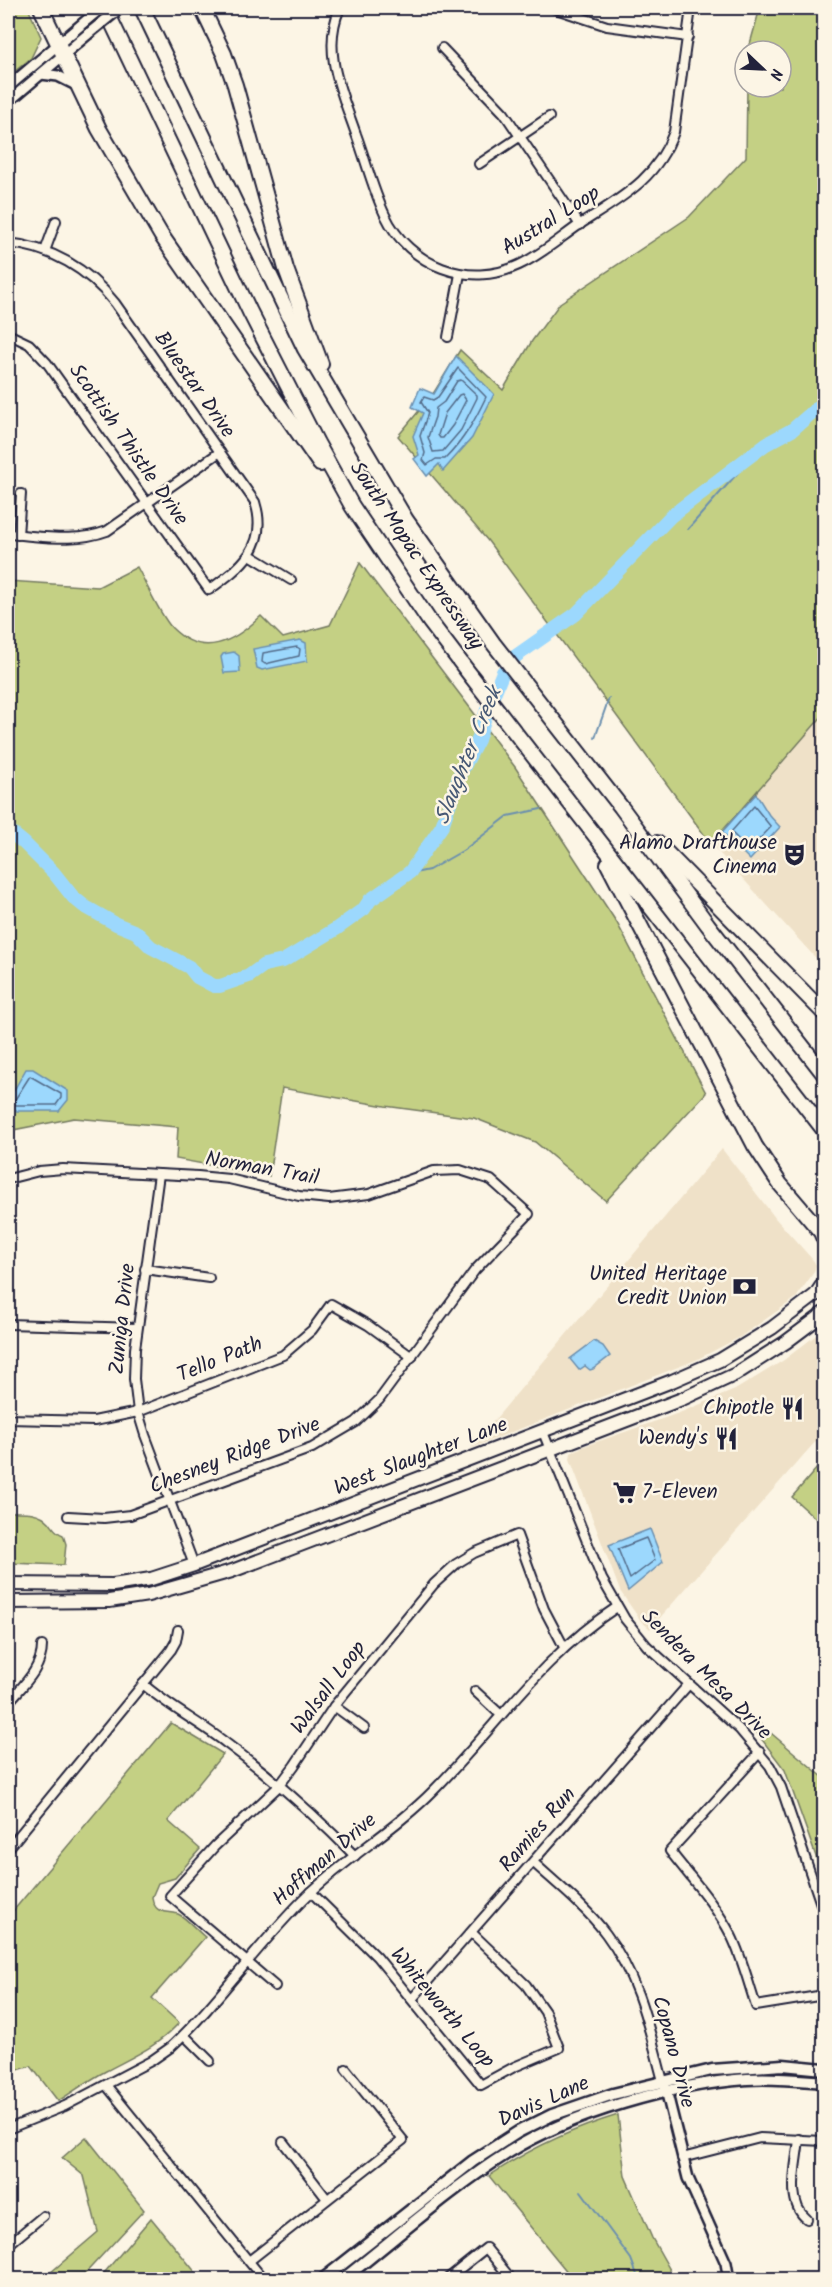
<svg xmlns="http://www.w3.org/2000/svg" width="832" height="2287" font-family="Kalam,sans-serif">
  <rect width="100%" height="100%" fill="#fcf5e5"/>
  <filter id="ink" filterUnits="userSpaceOnUse"><feTurbulence type="fractalNoise" baseFrequency=".0167" numOctaves="2"/><feDisplacementMap in="SourceGraphic" scale="12" xChannelSelector="R" yChannelSelector="G"/><feConvolveMatrix kernelMatrix="1 2 1 2 8 2 1 2 1" color-interpolation-filters="sRGB"/></filter>
  <g filter="url(#ink)">
    <g fill="#efe1c8">
      <path d="M824,714V967L711,844Z"/>
      <path d="M722,1149L776,1219L813,1260L816,1265L814,1272L796,1298L740,1337L696,1360L471,1448Z"/>
      <path d="M824,1329V1432L650,1629L641,1621L620,1591L570,1459L571,1453L582,1447L679,1413L735,1390L784,1360Z"/>
    </g>
    <g fill="#c4d084" stroke="#737960" stroke-width="1.5">
      <path d="M8,8H28L41,37L31,58L8,77Z"/>
      <path d="M760,8H824V714L711,844L488,541L398,436L433,394L460,350L503,390L532,341L560,303L689,217L746,157L747,87H781V51H748Z"/>
      <path d="M360,563L515,767L617,923L706,1093L606,1201L535,1142L474,1118L385,1106L282,1088L269,1176L176,1159L178,1127L74,1118L8,1131V581L98,587L137,567C146,583 160,615 172,628C203,659 234,642 261,616L283,638L330,625Z"/>
      <path d="M824,1460V1526L792,1497Z"/>
      <path d="M8,1512C22,1512 39,1510 49,1522C54,1528 55,1532 63,1535L66,1544L64,1565L8,1563Z"/>
      <path d="M171,1723L223,1754L168,1821L200,1849L175,1878L158,1883L152,1897C155,1916 166,1910 178,1914C187,1918 197,1931 205,1937L152,1998L179,2023C157,2047 134,2056 106,2071C89,2080 74,2091 58,2101L31,2066L8,2073V1917Z"/>
      <path d="M759,1723L824,1778V1879L785,1770L754,1729Z"/>
      <path d="M618,2115L625,2176L652,2238L675,2279H573L489,2176C529,2149 572,2129 618,2115Z"/>
      <path d="M86,2137L144,2210L80,2279H43L98,2232L84,2176L62,2158Z"/>
      <path d="M151,2218L201,2279H99Z"/>
    </g>
    <g fill="#9cd8fd" stroke="#6b8faf" stroke-width="1.5">
      <path d="M456,356L494,394L472,438L443,471L439,464L427,476L414,459L419,455L413,436L423,413L412,407L420,388L434,394Z"/>
      <path d="M300,640L306,643L307,661L262,670L257,668L253,649Z"/>
      <path d="M234,652L239,656L240,672L224,673L221,657L223,654Z"/>
      <path d="M756,794L769,815L780,827L750,860L722,832Z"/>
      <path d="M26,1069H33L68,1091V1100L59,1111H12L8,1109V1101Z"/>
      <path d="M594,1341L603,1346L610,1356L593,1369L590,1370L585,1366L579,1370L570,1359Z"/>
      <path d="M650,1529L663,1562L628,1591L609,1545Z"/>
    </g>
    <g fill="none" stroke-linecap="round" stroke-linejoin="round">
      <g stroke="#536b89" stroke-width="1.5">
        <path d="M458,368L486,397C475,420 464,440 445,459H436L427,465L423,460L425,453L420,436L428,413L421,402L424,397L433,400L438,397Z"/>
        <path d="M461,380L477,395V398L461,430L443,451L433,452L428,437L435,417L436,408L444,402L457,381Z"/>
        <path d="M462,394L466,400L453,425L443,438H440L438,435L445,413L459,395Z"/>
        <path d="M297,647L300,649L299,656L265,664L262,662L263,653Z"/>
        <path d="M754,806L771,827L749,850L731,832Z"/>
        <path d="M30,1076L61,1094V1098L56,1105H15L14,1101Z"/>
        <path d="M646,1538L655,1560L630,1579L618,1549Z"/>
      </g>
      <g stroke="#6b8faf" stroke-width="2">
        <path d="M688,529L743,467L742,462"/>
        <path d="M595,738L609,698"/>
        <path d="M405,875L429,870L464,850L508,816L541,809"/>
        <path d="M581,2191L631,2259L639,2280"/>
      </g>
      <path stroke="#9cd8fd" stroke-width="14" d="M8,830L24,843L54,873L73,897L84,906L116,924L136,932L151,947L189,967L197,977L214,986H220L249,976L264,965L283,961L336,929L364,909L370,900L410,872L442,826L460,774L478,740L487,710L503,672L516,656L576,614L671,516L766,444L792,430L824,402"/>
      <defs>
        <g id="minor">
          <path d="M340,8C321,51 342,93 356,134C366,161 373,190 385,215C409,266 469,289 519,265C541,255 559,239 579,225C620,198 656,181 674,132L691,8"/>
          <path d="M553,8L607,26L688,37"/>
          <path d="M442,48L504,113L580,225"/>
          <path d="M479,164L549,117"/>
          <path d="M8,243C51,247 88,269 115,303L255,502C269,546 241,567 209,590L47,363L29,344L8,334"/>
          <path d="M45,251L56,221"/>
          <path d="M448,337L460,274"/>
          <path d="M8,534C41,536 75,543 107,531L220,452"/>
          <path d="M18,535L21,494"/>
          <path d="M250,555L291,580"/>
          <path d="M159,1174L135,1349L134,1379L138,1412L145,1435L194,1565"/>
          <path d="M8,1179L39,1171L63,1169L198,1176L229,1179L299,1196L329,1199L369,1194L434,1171L460,1170L491,1180L529,1214L475,1270L379,1400L356,1422L312,1448L130,1515L104,1518L68,1516"/>
          <path d="M145,1269L209,1278"/>
          <path d="M8,1324L137,1328"/>
          <path d="M8,1419L94,1421L138,1412L283,1355L312,1330L331,1304L368,1325L412,1357"/>
          <path d="M543,1432L602,1579L625,1619L647,1646L739,1729L770,1766L781,1787L824,1913"/>
          <path d="M143,1684C169,1707 199,1722 226,1743C272,1777 315,1815 355,1856"/>
          <path d="M475,1691L501,1715"/>
          <path d="M8,1703C22,1686 42,1669 42,1646"/>
          <path d="M334,1706L364,1728"/>
          <path d="M760,1752L670,1851C691,1878 715,1904 731,1935C742,1957 748,1982 756,2006L824,1995"/>
          <path d="M8,1849L171,1650L176,1641L178,1630"/>
          <path d="M534,1863C558,1885 586,1907 606,1934C639,1978 649,2029 663,2081"/>
          <path d="M311,1892L377,1957L481,2085L514,2067L559,2048L545,2012L526,1985L472,1933"/>
          <path d="M275,1986L170,1896L215,1846L279,1786L294,1766L334,1706L434,1584L456,1564L474,1553L517,1535L544,1609L564,1647"/>
          <path d="M412,1999L689,1684"/>
          <path d="M184,2035L210,2061"/>
          <path d="M106,2085L264,2280"/>
          <path d="M8,2129L65,2106L151,2061L171,2047C220,2001 259,1942 308,1895C347,1857 396,1829 434,1790C495,1728 543,1655 617,1607"/>
          <path d="M799,2139C797,2162 785,2203 807,2219"/>
          <path d="M283,2142L327,2199"/>
          <path d="M682,2158L760,2138L824,2141"/>
          <path d="M8,2245L43,2216"/>
          <path d="M249,2261L403,2140L346,2069"/>
          <path d="M446,2280L486,2248L512,2280"/>
        </g>
        <g id="tertiary">
          <path d="M41,74L58,76L78,86"/>
          <path d="M8,87L101,8"/>
          <path d="M8,102L88,34"/>
          <path d="M665,2086L688,2178L726,2263L729,2280"/>
        </g>
        <g id="secondary">
          <path d="M322,2280L473,2161L518,2132L552,2115L613,2094L712,2070L783,2065L824,2069"/>
          <path d="M342,2280C397,2237 450,2189 509,2152C571,2113 674,2084 747,2079C773,2077 799,2080 824,2082"/>
        </g>
        <g id="primary">
          <path d="M8,1584L113,1585L151,1579L194,1565L672,1381L720,1360L772,1328L818,1293"/>
          <path d="M8,1602L109,1601L148,1595L232,1571L682,1399L736,1374L786,1342L822,1315"/>
        </g>
        <g id="motorway">
          <path d="M41,8L99,129L161,235L320,464"/>
          <path d="M105,8L250,312L317,443L352,506L430,622L468,672L824,1130"/>
          <path d="M142,8L305,349L406,520L493,643L621,807L708,925L824,1074"/>
          <path d="M202,8L224,54L235,85L286,269L321,364"/>
          <path d="M657,843L824,1013"/>
          <path d="M608,864L755,1146L780,1184L821,1232L824,1239"/>
          <path d="M818,1293L824,1284"/>
          <path d="M822,1315L824,1314"/>
        </g>
      </defs>
      <use href="#minor" stroke="#22223b" stroke-width="12"/>
      <use href="#tertiary" stroke="#22223b" stroke-width="14"/>
      <use href="#secondary" stroke="#22223b" stroke-width="15"/>
      <use href="#primary" stroke="#22223b" stroke-width="16"/>
      <use href="#motorway" stroke="#22223b" stroke-width="18"/>
      <use href="#minor" stroke="#fcf5e5" stroke-width="8"/>
      <use href="#tertiary" stroke="#fcf5e5" stroke-width="9"/>
      <use href="#secondary" stroke="#fcf5e5" stroke-width="10"/>
      <use href="#primary" stroke="#fcf5e5" stroke-width="12"/>
      <use href="#motorway" stroke="#fcf5e5" stroke-width="14"/>
      <defs>
        <path id="tertiary-bridge" d="M88,34L120,8"/>
      </defs>
      <use href="#tertiary-bridge" stroke="#22223b" stroke-width="14" stroke-linecap="butt"/>
      <use href="#tertiary-bridge" stroke="#fcf5e5" stroke-width="9"/>
    </g>
  </g>
  <defs>
    <symbol id="theatre-bare" viewBox="-9 -9 18 18"><path d="M-5-5.5Q0-4 5-5.5V0Q5 5 0 6Q-5 5-5 0ZM-3.3-2.5H-1v1.5H-3.3ZM1-2.5H3.3v1.5H1ZM-2.8 1Q0 5.5 2.8 1Z" fill="#22223b" stroke="#fcf5e5" stroke-width="2.5" paint-order="stroke"/></symbol>
    <symbol id="bank-bare" viewBox="-9 -9 18 18"><path d="M-6-4H6V4H-6ZM0-2.3a2.3 2.3 0 1 0 0 4.6a2.3 2.3 0 1 0 0-4.6Z" fill="#22223b" stroke="#fcf5e5" stroke-width="2.5" paint-order="stroke"/></symbol>
    <symbol id="restaurant-bare" viewBox="-9 -9 18 18"><path d="M-5-6h1v4h1v-4h1v4h1v-4h1v5L-1.5 .5V6h-2V.5L-5-1ZM5-6V6H3V1.5H1.5Q1.5-4 5-6Z" fill="#22223b" stroke="#fcf5e5" stroke-width="2.5" paint-order="stroke"/></symbol>
    <symbol id="supermarket-bare" viewBox="-9 -9 18 18"><path d="M-6-5.5h2.5l.6 2H6L4.5 2H-2.5L-4.4-4H-6ZM-1.5 3.2a1.3 1.3 0 1 0 .1 0ZM3 3.2a1.3 1.3 0 1 0 .1 0Z" fill="#22223b" stroke="#fcf5e5" stroke-width="2.5" paint-order="stroke"/></symbol>
  </defs>
  <g fill-rule="evenodd">
    <use href="#theatre-bare" x="778" y="838" width="33" height="33"/>
    <use href="#bank-bare" x="728" y="1270" width="33" height="33"/>
    <use href="#restaurant-bare" x="776" y="1392" width="33" height="33"/>
    <use href="#restaurant-bare" x="710" y="1422" width="33" height="33"/>
    <use href="#supermarket-bare" x="608" y="1476" width="33" height="33"/>
  </g>
  <g text-anchor="middle" dominant-baseline="central" stroke-width="5" stroke-linejoin="round" paint-order="stroke">
    <g font-size="21" fill="#22223b" stroke="#fcf5e5">
      <text transform="translate(551 221) rotate(-32)">Austral Loop</text>
      <text transform="translate(194 385) rotate(55)">Bluestar Drive</text>
      <text transform="translate(128 445) rotate(55)">Scottish Thistle Drive</text>
      <text transform="translate(416 556) rotate(56)">South Mopac Expressway</text>
      <text transform="translate(262 1169) rotate(10)">Norman Trail</text>
      <text transform="translate(123 1319) rotate(-84)">Zuniga Drive</text>
      <text transform="translate(220 1360) rotate(-22)">Tello Path</text>
      <text transform="translate(235 1456) rotate(-21)">Chesney Ridge Drive</text>
      <text transform="translate(421 1457) rotate(-21)">West Slaughter Lane</text>
      <text transform="translate(706 1675) rotate(45)">Sendera Mesa Drive</text>
      <text transform="translate(329 1688) rotate(-53)">Walsall Loop</text>
      <text transform="translate(538 1830) rotate(-49)">Ramies Run</text>
      <text transform="translate(325 1860) rotate(-41)">Hoffman Drive</text>
      <text transform="translate(442 2008) rotate(50)">Whiteworth Loop</text>
      <text transform="translate(673 2052) rotate(75)">Copano Drive</text>
      <text transform="translate(544 2102) rotate(-24)">Davis Lane</text>
    </g>
    <g font-size="21" fill="#22223b" stroke="#fcf5e5" text-anchor="end">
      <text x="777" y="843">Alamo Drafthouse<tspan x="777" dy="24">Cinema</tspan></text>
      <text x="727" y="1274">United Heritage<tspan x="727" dy="24">Credit Union</tspan></text>
      <text x="774" y="1408">Chipotle</text>
      <text x="708" y="1438">Wendy's</text>
      <text x="642" y="1492" text-anchor="start">7-Eleven</text>
    </g>
    <g font-size="22" font-style="italic" fill="#475975" stroke="#fcf5e5">
      <text transform="translate(469 756) rotate(-68)">Slaughter Creek</text>
    </g>
  </g>
  <rect width="832" height="2287" fill="none" stroke="#fcf5e5" stroke-width="30"/>
  <rect x="15" y="15" width="802" height="2257" fill="none" stroke="#22223b" stroke-width="2" filter="url(#ink)"/>
  <g transform="translate(763 69) rotate(113)"><circle r="28" fill="#fcf5e5" stroke="#a5a1a1" stroke-width="1.5"/>
  <path d="M0-4.5L10 22L0 15L-10 22Z" fill="#22223b"/>
  <text y="-9" font-size="16" font-weight="bold" text-anchor="middle" fill="#22223b">N</text>
  </g>
</svg>
